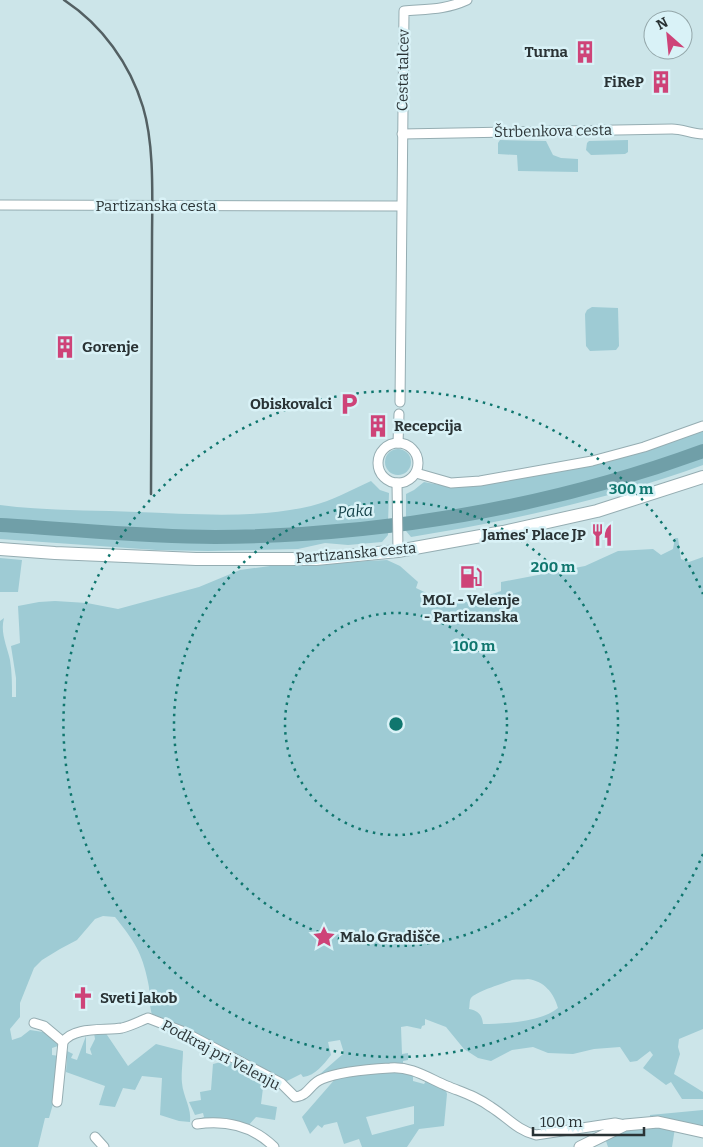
<svg xmlns="http://www.w3.org/2000/svg" width="703" height="1147" font-family="Bitter,serif">
  <rect width="100%" height="100%" fill="#cce5e9"/>
  <g fill="#9ecbd4" fill-rule="evenodd">
    <path d="M500,140L546,141L553,155L561,158L578,159V172L518,171L517,155L498,154V143Z"/>
    <path d="M628,140V152L625,154L591,155L586,150L587,143L589,141Z"/>
    <path d="M592,307L618,308L619,346L616,350L590,351L586,346L585,314L587,310Z"/>
    <path d="M703,430V447C605,483 509,504 406,520V494L414,490L424,482C448,487 459,487 483,484Z"/>
    <circle cx="398" cy="462" r="13"/>
    <path d="M703,454V465C609,499 510,521 411,537L406,531V526C507,510 607,490 703,454Z"/>
    <path d="M371,481L380,490L389,493L388,523L332,529L240,534H184L0,522V505C45,511 91,510 137,512C194,514 255,519 311,506C332,501 351,490 371,481Z"/>
    <path d="M0,528C80,532 160,541 240,539C289,538 338,534 388,529V535L382,542L348,545L325,543L298,549L208,551L156,550L0,539Z"/>
    <path d="M675,538H678L681,559L689,562L703,557V1029L679,1039L678,1047L680,1054L674,1074L703,1092V1099H682L671,1082L666,1085L643,1068L653,1055L650,1051L637,1061L630,1062L620,1047L594,1049L573,1054L548,1053L533,1047L512,1050L491,1061L478,1058L464,1049L446,1027L425,1019V1025L422,1026L421,1029L407,1026L401,1027L402,1054L408,1053V1060L403,1061V1066L320,1077L319,1075L344,1053L340,1040L328,1042L331,1055C323,1065 316,1075 303,1077L301,1074L285,1082L153,1017C148,1006 151,994 148,982C142,952 134,941 115,917L103,916L95,919L77,940L60,949L42,960L34,968L20,1003V1017L10,1029L12,1040L21,1037L30,1030L43,1032L56,1039L58,1046L52,1048V1055L59,1056L56,1067L57,1090L49,1118H45L38,1147H0V621L4,618C0,633 7,646 10,660C12,672 12,684 12,697H16V678L11,646L20,643L18,606L39,602L55,601L87,603L118,609L199,587L240,570L270,566L387,560L400,566L418,582L416,588L445,602H469L501,591V582L585,566L618,551L653,549L661,555L673,549ZM528,979C544,981 554,993 558,1008C542,1022 503,1024 483,1024C482,1015 479,1011 469,1009C470,1006 469,1001 471,998C475,992 504,983 512,980C517,979 523,980 528,979Z"/>
    <path d="M0,558L22,560L18,592H0Z"/>
    <path d="M105,1032L128,1066L156,1044L183,1051C183,1061 181,1073 182,1083C183,1096 192,1109 190,1122L179,1121L160,1115L162,1078L142,1076L135,1090L123,1088L115,1107L99,1105L105,1086L66,1072L67,1058L63,1057L65,1050L73,1054L71,1058L77,1060L86,1036V1053L92,1055L90,1049L95,1039L94,1033Z"/>
    <path d="M221,1062L235,1064L264,1080L261,1104L277,1107L275,1120L256,1117L246,1128L199,1121V1119L204,1117L203,1113L195,1115L189,1102L201,1100L200,1092L211,1090L213,1064Z"/>
    <path d="M393,1071L409,1073L413,1076V1081L424,1084L426,1081L445,1088L447,1094L444,1126L419,1129L407,1147H362L359,1139L344,1144L337,1122L324,1125L322,1128L318,1125L310,1134L302,1117L336,1078L375,1072ZM414,1106V1124L372,1135L366,1117Z"/>
    <path d="M703,1110V1130L650,1119V1115Z"/>
    <path d="M636,1126L675,1128L672,1147H608L605,1138Z"/>
  </g>
  <g fill="none" stroke-linecap="round" stroke-linejoin="round">
    <path stroke="#709fa8" stroke-width="14" d="M0,525C71,529 143,537 215,537C380,536 548,508 703,451"/>
    <defs>
      <g id="minor">
        <path d="M402,134L672,129C683,129 692,134 703,134"/>
        <path d="M0,205L401,206"/>
        <path d="M400,402L404,11C428,9 445,10 467,0"/>
        <path d="M398,443L399,414"/>
        <circle cx="398" cy="463" r="20"/>
        <path d="M416,473L451,483L480,481L592,461L644,447L703,426"/>
        <path d="M397,483L398,551"/>
        <path d="M34,1023L44,1026L63,1042"/>
        <path d="M57,1102L63,1042C74,1026 104,1031 122,1028C131,1026 140,1021 148,1018L184,1032L281,1083L295,1097C309,1096 310,1083 322,1079C338,1072 372,1069 390,1068C411,1066 428,1078 447,1086C464,1093 476,1096 491,1107C507,1117 517,1130 536,1135L615,1123L625,1125"/>
        <path d="M197,1124C225,1120 253,1126 274,1147"/>
        <path d="M95,1137L104,1147"/>
      </g>
      <path id="tertiary" d="M580,1147L625,1125L658,1122L703,1132"/>
      <path id="secondary" d="M0,549L55,553L196,559H316L398,551L503,532L597,511L703,477"/>
    </defs>
    <use href="#minor" stroke="#95adb2" stroke-width="11"/>
    <use href="#tertiary" stroke="#95adb2" stroke-width="13"/>
    <use href="#secondary" stroke="#95adb2" stroke-width="14"/>
    <use href="#minor" stroke="#fff" stroke-width="9"/>
    <use href="#tertiary" stroke="#fff" stroke-width="11"/>
    <use href="#secondary" stroke="#fff" stroke-width="12"/>
    <path stroke="#536063" stroke-width="2.5" d="M64,0C102,25 130,64 143,107C155,147 152,201 152,243C152,327 151,410 151,494"/>
  </g>
  <g fill="none" stroke="#0f766e" stroke-width="2.5" stroke-dasharray="2.5 5">
    <circle cx="396" cy="724" r="111"/>
    <circle cx="396" cy="724" r="222"/>
    <path d="M703 854A333 333 0 1 1 703 594"/>
  </g>
  <defs>
    <symbol id="building-bare" viewBox="-9 -9 18 18"><path d="M-4-6H4V6H1V3H-1V6H-4ZM-2.5-4.3h1.7v1.8h-1.7ZM.8-4.3h1.7v1.8H.8ZM-2.5-1h1.7V.8h-1.7ZM.8-1h1.7V.8H.8Z" fill="#ce4378" stroke="#d9f2f7" stroke-width="2.5" paint-order="stroke"/></symbol>
    <symbol id="parking-bare" viewBox="-9 -9 18 18"><path d="M-3.5-5.5H1a3.5 3.5 0 0 1 0 7H-1V5.5H-3.5ZM-1-3.4V-.6H.8a1.4 1.4 0 0 0 0-2.8Z" fill="#ce4378" stroke="#d9f2f7" stroke-width="2.5" paint-order="stroke"/></symbol>
    <symbol id="restaurant-bare" viewBox="-9 -9 18 18"><path d="M-5-6h1v4h1v-4h1v4h1v-4h1v5L-1.5 .5V6h-2V.5L-5-1ZM5-6V6H3V1.5H1.5Q1.5-4 5-6Z" fill="#ce4378" stroke="#d9f2f7" stroke-width="2.5" paint-order="stroke"/></symbol>
    <symbol id="fuel-bare" viewBox="-9 -9 18 18"><path d="M-5.5-6h7V0h2V4h1.3V-2.5L3-4.5l.8-.8L6-3V5H2.5V1h-1V6h-7ZM-4.2-4.7v3.2H.2V-4.7Z" fill="#ce4378" stroke="#d9f2f7" stroke-width="2.5" paint-order="stroke"/></symbol>
    <symbol id="sight-bare" viewBox="-9 -9 18 18"><path d="M0-6L1.8-2.2L6-1.7L2.9 1.2L3.7 5.4L0 3.3L-3.7 5.4L-2.9 1.2L-6-1.7L-1.8-2.2Z" fill="#ce4378" stroke="#d9f2f7" stroke-width="2.5" paint-order="stroke"/></symbol>
    <symbol id="church-bare" viewBox="-9 -9 18 18"><path d="M-1.2-6h2.4v3.5h3.3v2.4h-3.3V6h-2.4V-.1h-3.3v-2.4h3.3Z" fill="#ce4378" stroke="#d9f2f7" stroke-width="2.5" paint-order="stroke"/></symbol>
  </defs>
  <g fill-rule="evenodd">
    <use href="#building-bare" x="569" y="36" width="32" height="32"/>
    <use href="#building-bare" x="645" y="66" width="32" height="32"/>
    <use href="#building-bare" x="49" y="331" width="32" height="32"/>
    <use href="#parking-bare" x="333" y="388" width="32" height="32"/>
    <use href="#building-bare" x="362" y="410" width="32" height="32"/>
    <use href="#restaurant-bare" x="586" y="519" width="32" height="32"/>
    <use href="#fuel-bare" x="455" y="561" width="32" height="32"/>
    <use href="#sight-bare" x="308" y="921" width="32" height="32"/>
    <use href="#church-bare" x="67" y="982" width="32" height="32"/>
  </g>
  <g text-anchor="middle" dominant-baseline="central" stroke-width="5" stroke-linejoin="round" paint-order="stroke">
    <g font-size="15" font-weight="bold" fill="#2a3335" stroke="#d9f2f7" text-anchor="end">
      <text x="568" y="52">Turna</text>
      <text x="644" y="82">FiReP</text>
      <text x="82" y="347" text-anchor="start">Gorenje</text>
      <text x="332" y="404">Obiskovalci</text>
      <text x="394" y="426" text-anchor="start">Recepcija</text>
      <text x="586" y="535">James' Place JP</text>
      <text x="471" y="600" text-anchor="middle">MOL - Velenje<tspan x="471" dy="17">- Partizanska</tspan></text>
      <text x="340" y="937" text-anchor="start">Malo Gradišče</text>
      <text x="100" y="998" text-anchor="start">Sveti Jakob</text>
    </g>
    <g font-size="15" fill="#2a3335" stroke="#d9f2f7">
      <text transform="translate(403 70) rotate(-89)">Cesta talcev</text>
      <text transform="translate(553 131) rotate(-1)">Štrbenkova cesta</text>
      <text x="156" y="206">Partizanska cesta</text>
      <text transform="translate(356 553) rotate(-5)">Partizanska cesta</text>
      <text transform="translate(221 1055) rotate(28)">Podkraj pri Velenju</text>
    </g>
    <g font-size="16" font-style="italic" fill="#0e3c43" stroke="#d9f2f7">
      <text transform="translate(355 511) rotate(-4)">Paka</text>
    </g>
  </g>
  <circle cx="396" cy="724" r="8" fill="#0f766e" stroke="#d9f2f7" stroke-width="2.5"/>
  <g font-size="15" text-anchor="middle" font-weight="bold" fill="#0f766e" stroke="#d9f2f7" stroke-width="5" stroke-linejoin="round" paint-order="stroke">
    <text x="631" y="494">300 m</text>
    <text x="553" y="572">200 m</text>
    <text x="474" y="651">100 m</text>
  </g>
  <g transform="translate(668 35) rotate(333)"><circle r="24" fill="#d9f2f7" stroke="#93a6a9"/>
  <path d="M0-4L9 19L0 12L-9 19Z" fill="#ce4378"/>
  <text y="-8" font-size="14" font-weight="bold" text-anchor="middle" fill="#2a3335">N</text>
  </g>
  <path d="M533 1127v8h111v-8" fill="none" stroke="#2a3335" stroke-width="2.5"/>
  <text x="540" y="1127" font-size="15" fill="#2a3335" stroke="#d9f2f7" stroke-width="4" paint-order="stroke">100 m</text>
</svg>
